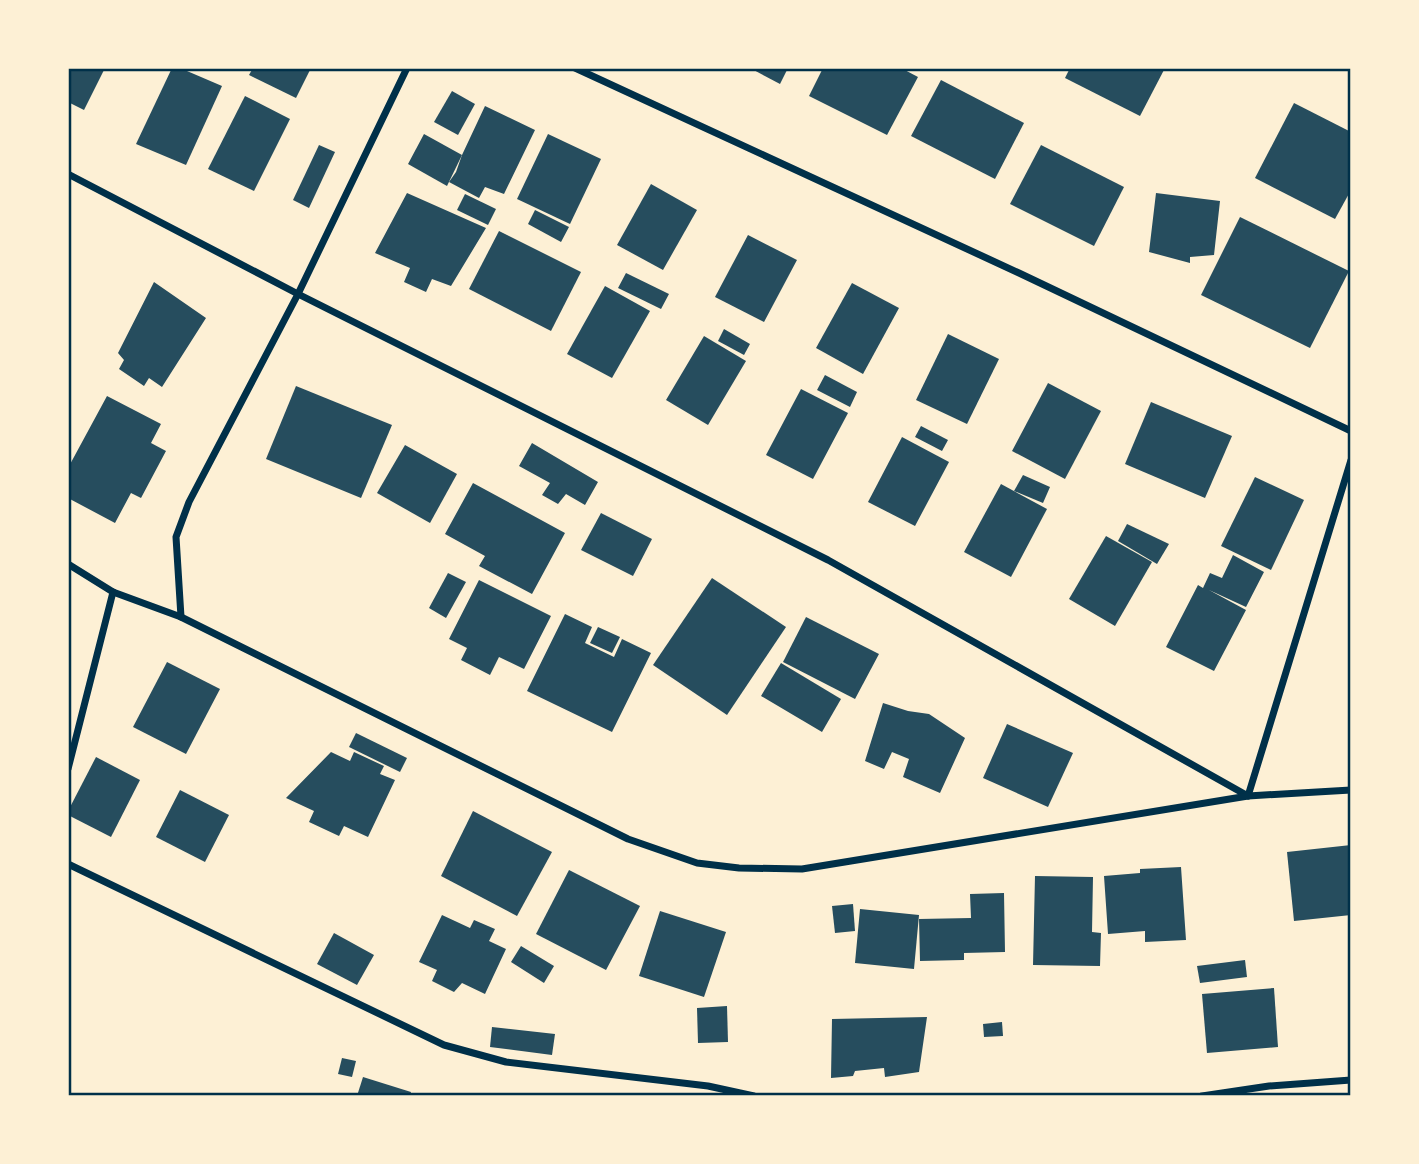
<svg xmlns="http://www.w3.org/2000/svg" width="1419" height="1164" font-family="'Archivo Narrow',sans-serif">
  <rect width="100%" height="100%" fill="#fdf0d5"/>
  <g fill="#264d5e">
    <path d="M68,68H105L84,110L68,102Z"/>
    <path d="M172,68H180L222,86L186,165L136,144Z"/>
    <path d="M253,68H311L296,98L249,75Z"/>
    <path d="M750,68H788L780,84Z"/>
    <path d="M823,68H901L918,77L887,135L809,96Z"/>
    <path d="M1070,68H1165L1140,116L1065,78Z"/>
    <path d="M941,80L1024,123L995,179L911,136Z"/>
    <path d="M452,91L475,104L458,135L434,122Z"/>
    <path d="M245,96L290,119L254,191L208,169Z"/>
    <path d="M1294,103L1351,132V190L1335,219L1255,178Z"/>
    <path d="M485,106L535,130L504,194L485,187L479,198L449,182L456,172L462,155Z"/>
    <path d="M424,134L462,155L447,186L408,164Z"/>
    <path d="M548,134L601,159L570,224L517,199Z"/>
    <path d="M319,145L335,152L309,208L293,200Z"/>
    <path d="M1041,145L1124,187L1094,246L1010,204Z"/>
    <path d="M651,184L697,210L663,270L617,245Z"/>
    <path d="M407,193L486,228L451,286L432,279L426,292L404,282L410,268L375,253Z"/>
    <path d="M1156,193L1220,201L1214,255L1190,257V263L1149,252Z"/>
    <path d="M465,194L496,209L488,225L457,210Z"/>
    <path d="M535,210L569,227L561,242L528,224Z"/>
    <path d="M1240,217L1349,271L1310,348L1201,295Z"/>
    <path d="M499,231L581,272L551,331L469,289Z"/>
    <path d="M748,235L797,260L764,322L715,297Z"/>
    <path d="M626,273L669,294L661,309L618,288Z"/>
    <path d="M154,282L206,318L162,387L149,378L144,386L119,369L124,360L118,353Z"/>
    <path d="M852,283L899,308L863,374L816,348Z"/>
    <path d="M605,286L650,311L612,378L567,354Z"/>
    <path d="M724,329L750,344L744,355L718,341Z"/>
    <path d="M948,334L999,359L967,424L916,400Z"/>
    <path d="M704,336L746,361L708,425L666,400Z"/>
    <path d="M825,375L857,392L850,407L817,390Z"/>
    <path d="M1048,383L1101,411L1065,479L1012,451Z"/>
    <path d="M296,386L392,425L361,498L266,459Z"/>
    <path d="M801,389L848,413L813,479L766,455Z"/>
    <path d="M107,396L161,424L151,443L166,451L141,498L131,493L115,523L68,498V468Z"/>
    <path d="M1151,402L1232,436L1205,498L1125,464Z"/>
    <path d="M921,426L948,440L942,451L915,437Z"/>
    <path d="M902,437L949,462L915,526L868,502Z"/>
    <path d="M532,443L598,482L585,505L566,494L558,504L542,495L550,483L519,466Z"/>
    <path d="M405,445L457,474L430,523L377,493Z"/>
    <path d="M1023,475L1050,487L1043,503L1014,491Z"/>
    <path d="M1255,477L1304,500L1271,570L1221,546Z"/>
    <path d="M473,483L565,533L532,594L479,566L485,556L445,534Z"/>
    <path d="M1001,484L1047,509L1011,577L964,552Z"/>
    <path d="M601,513L652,539L633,576L581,550Z"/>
    <path d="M1127,524L1169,544L1157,564L1118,541Z"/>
    <path d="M1106,536L1152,562L1115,626L1069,599Z"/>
    <path d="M1233,555L1264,572L1246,607L1209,590L1246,610L1214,671L1166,647L1198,585L1203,588L1210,573L1222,578Z"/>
    <path d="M448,573L466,582L446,618L429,608Z"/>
    <path d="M712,578L786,627L727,715L653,665Z"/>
    <path d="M479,580L551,616L524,669L499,657L490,675L461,660L467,648L449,639Z"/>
    <path d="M565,614L592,627L585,643L614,657L622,639L651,653L612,732L527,691Z"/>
    <path d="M806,617L879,654L855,699L783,662Z"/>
    <path d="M598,627L620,637L612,653L590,643Z"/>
    <path d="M167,662L220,689L186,754L133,727Z"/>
    <path d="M781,663L841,699L822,732L761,696Z"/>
    <path d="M883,703L908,711L929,714L965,738L940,793L903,777L909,759L892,752L884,769L865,761Z"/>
    <path d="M1007,724L1073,753L1048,807L983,778Z"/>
    <path d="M356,733L407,758L400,772L349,747Z"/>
    <path d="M331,752L350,761L354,752L384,766L380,774L395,780L368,837L344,826L339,836L309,822L314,811L286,798Z"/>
    <path d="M96,757L140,780L111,837L68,815V811Z"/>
    <path d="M180,790L229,815L205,862L156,837Z"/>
    <path d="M473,811L552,852L517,916L441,876Z"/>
    <path d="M1351,845V915L1294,921L1287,852Z"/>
    <path d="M1181,867L1186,940L1145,942V931L1108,934L1104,876L1140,873V869Z"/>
    <path d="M569,870L640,906L606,970L536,934Z"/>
    <path d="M1035,876L1093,877L1092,932L1101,933L1100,966L1033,965Z"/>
    <path d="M1004,893L1005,952L964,953V960L920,961L919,919L971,918L970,894Z"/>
    <path d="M853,904L855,931L835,933L832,906Z"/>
    <path d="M860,909L919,915L914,969L855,963Z"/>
    <path d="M660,911L726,932L704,997L639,976Z"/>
    <path d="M442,915L470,928L474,920L495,929L489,941L506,949L485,994L462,983L454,992L432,981L437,970L419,962Z"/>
    <path d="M334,933L374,955L357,985L317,964Z"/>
    <path d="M521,946L554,966L544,983L511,962Z"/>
    <path d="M1245,960L1247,977L1200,983L1197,966Z"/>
    <path d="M1274,988L1278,1047L1207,1053L1202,994Z"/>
    <path d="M727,1006L728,1042L698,1043L697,1008Z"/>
    <path d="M927,1017L919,1072L885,1077L884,1068L855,1071L853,1076L831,1078L832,1019Z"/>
    <path d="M1002,1022L1003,1036L984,1037L983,1024Z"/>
    <path d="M492,1027L555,1034L552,1055L490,1047Z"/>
    <path d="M342,1058L356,1061L352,1077L338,1074Z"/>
    <path d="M363,1077L411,1092L410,1096H357Z"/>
  </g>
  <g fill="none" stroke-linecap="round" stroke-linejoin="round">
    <g stroke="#003049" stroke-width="7">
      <path d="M575,68L1019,273L1351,431"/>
      <path d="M68,174L298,294L828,560L1248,796L1351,460"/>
      <path d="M68,564L113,592L181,617L628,839L697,863L739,868L802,869L1248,796L1351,790"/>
      <path d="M181,617L176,537L189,502L298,294L407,68"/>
      <path d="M68,769L113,592"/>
      <path d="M68,864L444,1045L506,1062L708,1086L754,1096"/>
      <path d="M1202,1096L1269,1086L1351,1080"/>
    </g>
  </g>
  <rect width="1419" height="1164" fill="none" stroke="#fdf0d5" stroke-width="140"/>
  <rect x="70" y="70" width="1279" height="1024" fill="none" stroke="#003049" stroke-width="2.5"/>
</svg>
